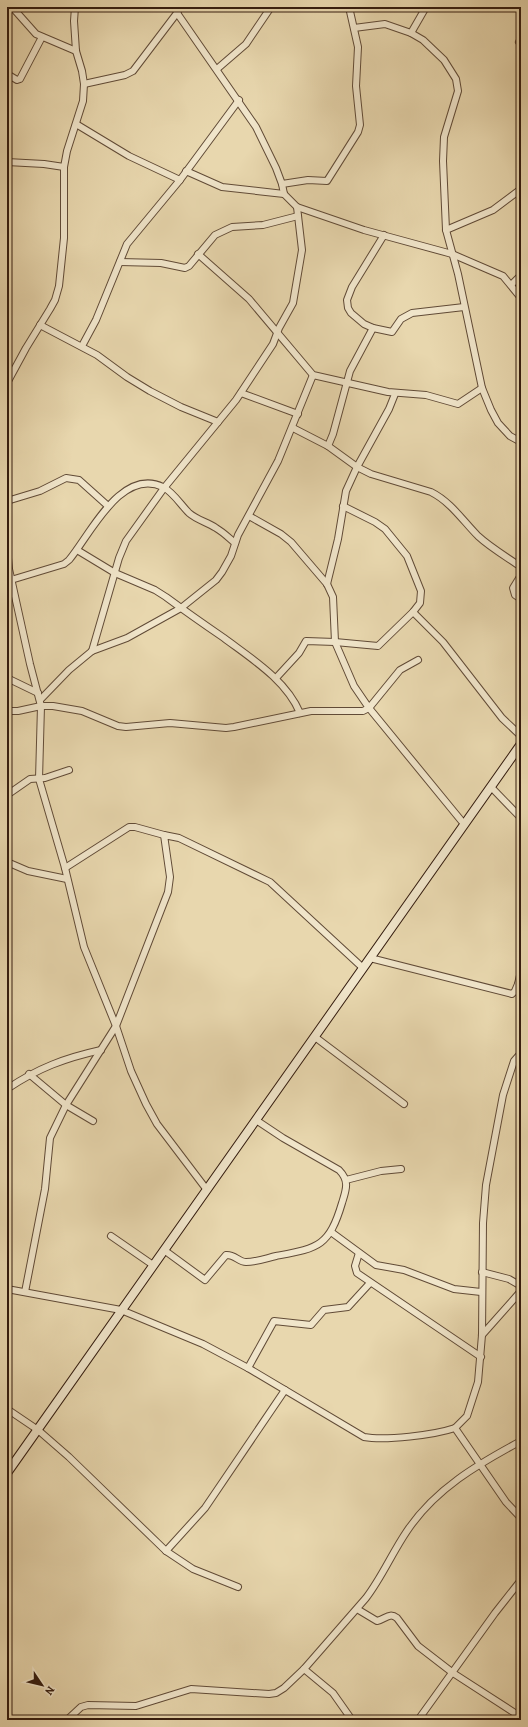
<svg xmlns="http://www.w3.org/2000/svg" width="528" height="1727" font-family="Alegreya,serif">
  <rect width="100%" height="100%" fill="#e8d7ae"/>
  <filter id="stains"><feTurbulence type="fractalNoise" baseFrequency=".005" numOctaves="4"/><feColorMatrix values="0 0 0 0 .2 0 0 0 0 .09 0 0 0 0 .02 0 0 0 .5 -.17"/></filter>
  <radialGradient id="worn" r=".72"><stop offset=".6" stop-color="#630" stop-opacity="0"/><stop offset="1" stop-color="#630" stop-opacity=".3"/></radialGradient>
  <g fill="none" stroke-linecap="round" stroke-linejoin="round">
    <defs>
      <g id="street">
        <path d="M12,7L36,34L76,51"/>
        <path d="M354,28L385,24L411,33L423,40L444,60L456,79L458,91L444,137L443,161L446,230L458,274L482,388L491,410L498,423L510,436L521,442"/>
        <path d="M411,33L426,7"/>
        <path d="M519,42L521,39"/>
        <path d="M217,69L246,44L271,7"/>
        <path d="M7,74L17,80L20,79L42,37"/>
        <path d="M84,84L125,75L133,71L177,13L180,7"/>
        <path d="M76,124L129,156L180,180"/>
        <path d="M7,162L44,164L64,167"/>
        <path d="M186,171L222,187L284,194"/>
        <path d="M282,184L308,180L327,181L358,132L360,125L356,86L358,47L349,7"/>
        <path d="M297,207L364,230L452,254L503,276L521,298"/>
        <path d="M446,230L493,210L521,189"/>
        <path d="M384,235L352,287L347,300L348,308L351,313L364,324L373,328L392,332L401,319L412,313L464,307"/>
        <path d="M198,254L249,299L313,375L388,392L426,395L458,404L482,388"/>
        <path d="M120,262L161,263L185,268L189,266L215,235L232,227L263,225L298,216"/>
        <path d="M511,285L521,275"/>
        <path d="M40,325L97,355L127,377L150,391L181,407L218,422"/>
        <path d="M82,346L96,320L127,244L180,180L239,100"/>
        <path d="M7,383L26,348L50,309L55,300L59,286L64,238V167L67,151L83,101L84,84L82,71L76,51L74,21L75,7"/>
        <path d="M241,393L298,414"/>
        <path d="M293,428L328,446L357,467L371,474L431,492C451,502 463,521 478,536C491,548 507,557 521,567"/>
        <path d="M328,446L333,434L350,371L373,328"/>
        <path d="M7,501L40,491L66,478L79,480L108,506"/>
        <path d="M249,516L281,534L291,542L327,584L333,597L335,642L354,686L369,708L464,824"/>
        <path d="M7,547L9,569L30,664L41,706L39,779L65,868L84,947L116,1026L131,1071L146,1104L157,1124L207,1190"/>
        <path d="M77,550L115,573L155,590L166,597C185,611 205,625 224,638C252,659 286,680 300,713"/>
        <path d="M521,575L513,588L515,595L521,599"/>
        <path d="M11,580L64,564L69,560C90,535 121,467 163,487C173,492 181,505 189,513C197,520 207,522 216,528C223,532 229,538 235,543"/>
        <path d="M327,584L338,539L346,491L357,467L389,409L395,394"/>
        <path d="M413,612L443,642L502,718L521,736"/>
        <path d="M92,651L127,638L181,608L216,580L222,572L231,556L238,535L278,461L313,375"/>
        <path d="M7,678L38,693"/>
        <path d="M276,678L299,653L306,641L335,642L378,646L413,612L420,603L421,591L407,556L385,529L375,522L343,506"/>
        <path d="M40,700L69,670L92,651L119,558L126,541L164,488L236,400L273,344L279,328L293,303L302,250L297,207L284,194L282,184L276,168L256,127L177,13"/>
        <path d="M7,711H18L41,706H53L82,711L118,726L126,727L170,723L226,728L234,727L311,711H363L369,708L400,670L418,660"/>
        <path d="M491,787L521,818"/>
        <path d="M7,795L30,779L45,778L69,770"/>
        <path d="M7,862L28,871L67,879"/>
        <path d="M65,868L129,827H135L164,835"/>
        <path d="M370,958L512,994L515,991L518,984L521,986"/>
        <path d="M518,984L521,971"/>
        <path d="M315,1037L404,1104"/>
        <path d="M29,1074L66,1105L93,1121"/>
        <path d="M7,1089C38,1068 65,1058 101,1050"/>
        <path d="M346,1180L381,1171L401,1169"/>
        <path d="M331,1232L376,1265L404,1270L454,1289L481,1292"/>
        <path d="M111,1236L153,1265"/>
        <path d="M164,1250L205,1280L226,1255C234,1254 239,1262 246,1262C256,1262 267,1258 276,1256C318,1248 329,1247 342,1203C346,1190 350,1181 339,1170L283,1138L256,1120"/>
        <path d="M359,1253L355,1266L357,1273L481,1357"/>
        <path d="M482,1272L509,1279L521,1286"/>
        <path d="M7,1289L121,1310L203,1344L248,1368L364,1437C385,1441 434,1435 455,1428L506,1502L521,1518"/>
        <path d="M25,1292L45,1189L50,1138L66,1105L116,1026L168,892L170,877L164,835L179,838L270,882L363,968"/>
        <path d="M482,1335L521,1291"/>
        <path d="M248,1368L274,1321L311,1325L324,1310L348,1307L370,1283"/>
        <path d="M7,1409L38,1430L69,1457L166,1551L193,1569L238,1587"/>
        <path d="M455,1428L467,1416L478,1382L482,1335L483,1223L486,1185L503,1095L514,1061L521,1053"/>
        <path d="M166,1551L205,1508L285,1390"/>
        <path d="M357,1609L377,1621C386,1619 389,1612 397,1618L418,1646L453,1673L521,1717"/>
        <path d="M304,1669L333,1693L352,1720"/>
        <path d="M67,1720L81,1707L88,1705L136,1706L191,1689L269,1694L276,1693L284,1688L304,1669L366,1598C382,1577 392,1553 407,1531C435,1489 478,1464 521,1441"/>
        <path d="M418,1720L495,1613L521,1580"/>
      </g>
      <path id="secondary" d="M7,1473L521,744"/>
    </defs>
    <use href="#street" stroke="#614b37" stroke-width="8"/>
    <use href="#secondary" stroke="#341c0f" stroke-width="10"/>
    <use href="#street" stroke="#f0e5ca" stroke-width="6"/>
    <use href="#secondary" stroke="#f0e5ca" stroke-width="8"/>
  </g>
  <rect width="528" height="1727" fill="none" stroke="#e8d7ae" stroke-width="24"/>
  <rect x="8" y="8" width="512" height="1711" fill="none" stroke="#341c0f" stroke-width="2"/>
  <rect x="12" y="12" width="504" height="1703" fill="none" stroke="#341c0f"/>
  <g transform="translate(42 1685) rotate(125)" stroke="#f0e5ca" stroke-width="3" paint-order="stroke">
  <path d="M0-3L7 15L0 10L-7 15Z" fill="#341c0f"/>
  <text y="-6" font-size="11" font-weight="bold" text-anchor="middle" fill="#341c0f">N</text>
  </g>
  <rect width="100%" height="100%" filter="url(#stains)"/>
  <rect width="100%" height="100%" fill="url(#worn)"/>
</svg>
